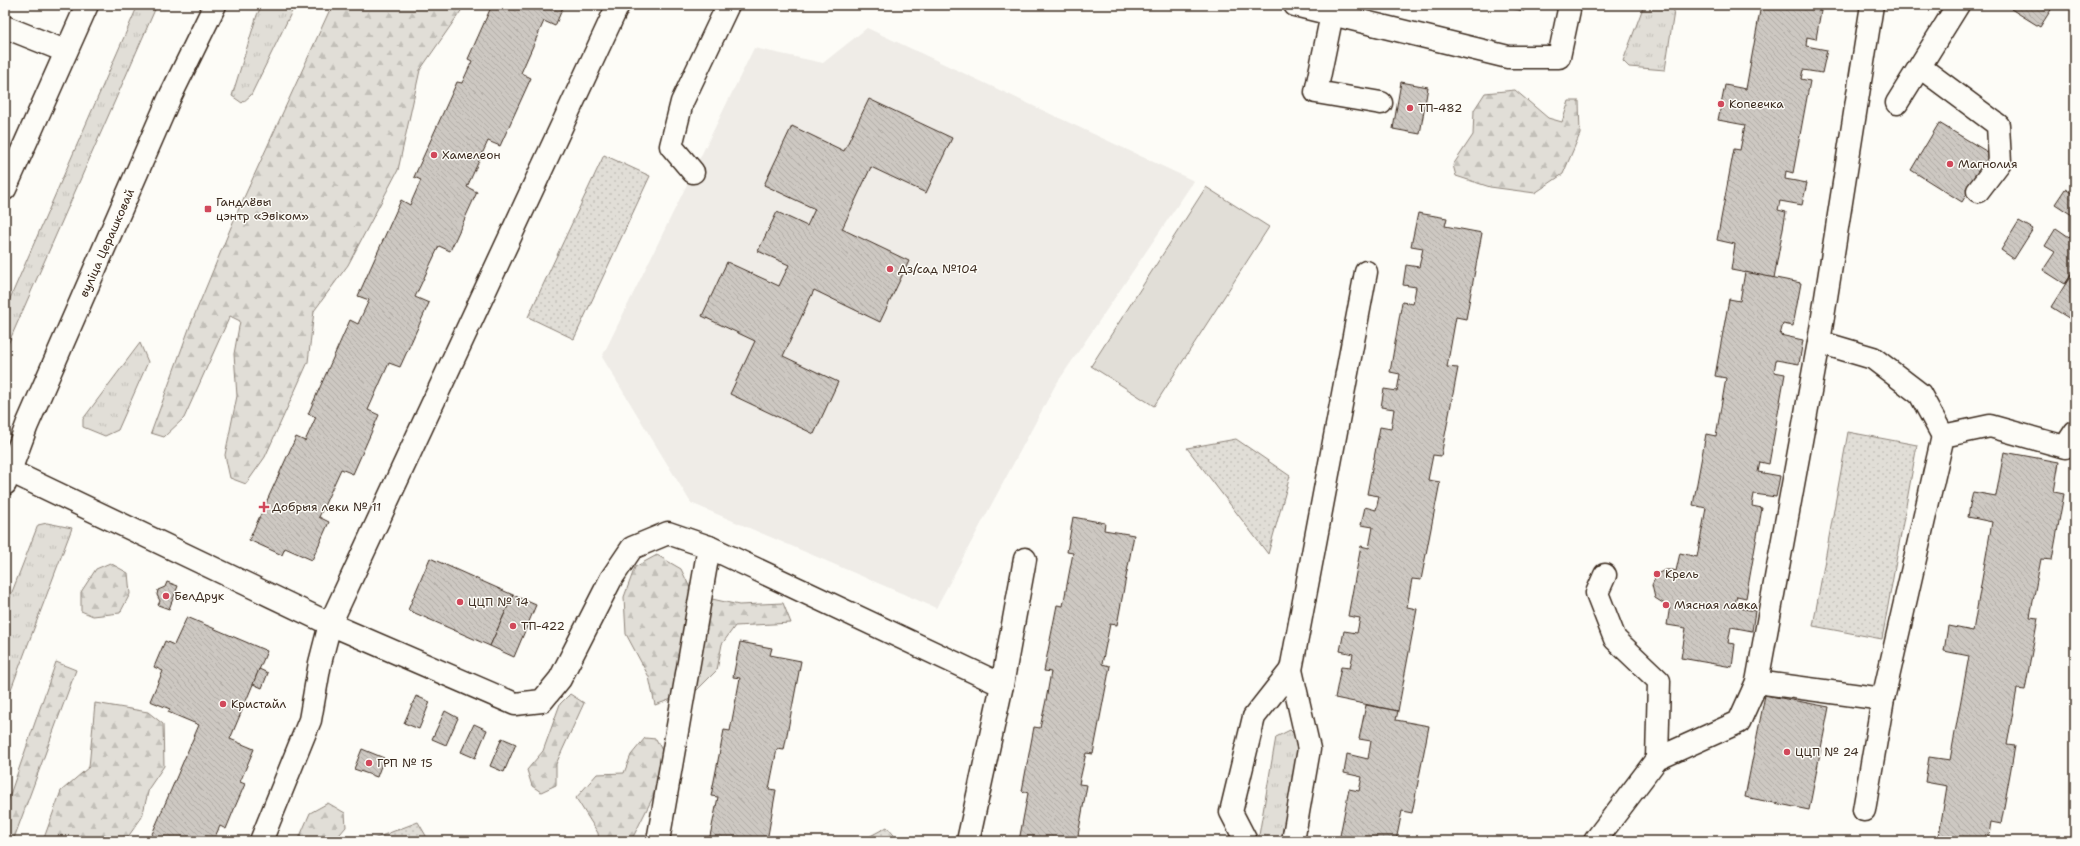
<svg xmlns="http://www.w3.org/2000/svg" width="2080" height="846" font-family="'Shantell Sans',sans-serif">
  <defs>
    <pattern id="grass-tufts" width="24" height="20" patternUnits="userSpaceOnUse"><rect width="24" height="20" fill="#e1ded7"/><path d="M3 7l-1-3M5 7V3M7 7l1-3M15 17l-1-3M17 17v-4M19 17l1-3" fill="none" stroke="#c2bfb8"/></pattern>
    <pattern id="forest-firs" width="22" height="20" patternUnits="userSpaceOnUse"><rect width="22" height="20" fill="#e1ded7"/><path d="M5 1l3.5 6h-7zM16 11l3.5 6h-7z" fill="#c2bfb8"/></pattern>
    <pattern id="park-dots" width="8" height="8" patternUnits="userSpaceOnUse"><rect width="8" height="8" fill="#e1ded7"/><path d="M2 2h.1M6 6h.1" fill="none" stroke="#c2bfb8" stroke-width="1.8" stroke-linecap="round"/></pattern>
    <pattern id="building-back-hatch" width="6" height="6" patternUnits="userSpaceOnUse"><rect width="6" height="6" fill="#cdc8c2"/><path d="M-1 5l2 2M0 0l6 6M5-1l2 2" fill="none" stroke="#b1aca6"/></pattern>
  </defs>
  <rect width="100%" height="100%" fill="#fdfcf7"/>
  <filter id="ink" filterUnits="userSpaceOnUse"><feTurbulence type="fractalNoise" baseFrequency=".025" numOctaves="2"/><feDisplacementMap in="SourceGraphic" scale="8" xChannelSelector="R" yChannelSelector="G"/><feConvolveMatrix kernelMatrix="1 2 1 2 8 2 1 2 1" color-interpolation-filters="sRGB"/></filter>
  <g filter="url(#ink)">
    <path fill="#efece7" d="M867,28L1194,181L1055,386L936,608L691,503L602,357L754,48L823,63Z"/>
    <g fill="url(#grass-tufts)" stroke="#8e847a">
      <path d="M138,5H157L5,351V310Z"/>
      <path d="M262,5H295L251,95L242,103L232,96L257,15Z"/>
      <path d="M1644,5H1675L1665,70L1629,67L1623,61Z"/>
      <path d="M140,343L148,362L118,430L105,436L83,427V419Z"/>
      <path d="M47,523L72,528L5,705V610L38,525Z"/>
      <path d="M1290,730L1302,742L1286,841H1258L1276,737Z"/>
    </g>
    <g fill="url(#forest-firs)" stroke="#8e847a">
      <path d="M332,5H465L420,70L398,170L348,265L314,311L308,362L265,457L246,484L230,478L225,455L237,396L234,354L240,321L230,316L184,418L164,437L151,433L190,326L236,215Z"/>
      <path d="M1515,90L1548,118L1562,122L1569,101H1579L1580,134L1563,174L1535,193L1490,187L1456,176L1453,165L1473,135L1474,110L1485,93Z"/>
      <path d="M657,555L681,569L692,592L712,599L739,605L783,603L791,623L735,626L722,644L717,670L697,690L655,705L649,677L626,634L624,597L635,567Z"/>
      <path d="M110,563L128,573L130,594L120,613L93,616L81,611V592L96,569Z"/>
      <path d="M56,662L76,670L13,841H5V809Z"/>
      <path d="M570,694L584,703L556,764V785L541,792L532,786L527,770L543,751L560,704Z"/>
      <path d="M95,703L148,712L163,724L164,766L149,788L142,817L125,841H45L44,838L61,791L89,767Z"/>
      <path d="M645,738L656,739L666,758L654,795L631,841H599L598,833L576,798L597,774L624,773L631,755Z"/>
      <path d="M328,803L345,813L346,827L334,841H298L310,813Z"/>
    </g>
    <g fill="url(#park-dots)" stroke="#8e847a">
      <path d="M604,155L650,176L574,339L528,317Z"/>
      <path d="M1848,432L1917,445L1882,639L1813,626Z"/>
      <path d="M1236,439L1290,476L1268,554L1187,448Z"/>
      <path d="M418,822L429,841H368Z"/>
      <path d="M887,827L899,841H861Z"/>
    </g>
    <path fill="#e1ded7" stroke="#8e847a" d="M1206,187L1269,227L1154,406L1091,366Z"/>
    <g fill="url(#building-back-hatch)" stroke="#3b2a1e">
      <path d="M492,5H564L555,26L544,21L521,73L531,78L500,146L488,141L467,187L477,192L450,251L439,246L415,297L429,303L400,367L389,363L368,410L379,415L353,474L341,469L319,517L329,522L312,560L285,548L282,555L249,540L296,437L305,441L316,417L308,414L350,320L358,324L369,300L358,296L401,200L410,205L421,180L414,177L457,82L462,83L472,61L468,59Z"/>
      <path d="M1498,5H1525L1524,11Z"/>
      <path d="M1761,5H1822L1816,39L1807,37L1806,46L1827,50L1822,73L1803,70L1801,79L1810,81L1793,173L1786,171L1785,179L1807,183L1802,205L1780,201L1778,210L1786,212L1774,278L1731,270L1735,244L1717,240L1734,149L1740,150L1745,125L1718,120L1725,85L1746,89Z"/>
      <path d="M2014,5H2054L2040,27L2011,9Z"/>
      <path d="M1401,82L1428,87L1420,134L1393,129Z"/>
      <path d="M869,99L952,138L926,193L871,167L842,229L909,261L880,322L814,290L783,356L838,382L814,434L730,394L755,341L702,316L727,262L779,286L789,265L758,251L777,212L807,226L815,209L764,185L792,126L844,151Z"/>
      <path d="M1939,123L1991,154L1962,202L1911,170Z"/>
      <path d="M2065,189L2075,195V217L2055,204Z"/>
      <path d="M1418,213L1447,218L1445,226L1482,233L1466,319L1456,317L1447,367L1458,368L1441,456L1433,455L1428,480L1440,482L1421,580L1412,579L1407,607L1417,609L1398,711L1335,698L1341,667L1350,668L1353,654L1340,651L1344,631L1357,633L1360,618L1348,616L1361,546L1369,548L1373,527L1361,525L1365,507L1376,510L1379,496L1367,494L1380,427L1391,429L1394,409L1381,407L1384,389L1397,391L1400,374L1390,372L1402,302L1413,304L1416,287L1403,285L1406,265L1419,267L1423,248L1411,246Z"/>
      <path d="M2019,221L2033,229L2014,259L2001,250Z"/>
      <path d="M2056,228L2075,241V269L2065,284L2043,270L2055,252L2045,246Z"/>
      <path d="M2075,269V322L2051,307Z"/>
      <path d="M1745,272L1801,283L1793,326L1783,324L1780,335L1803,340L1799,364L1776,360L1774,372L1785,374L1769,464L1760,462L1758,472L1780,476L1776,497L1754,494L1752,506L1762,508L1746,598L1737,596L1734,607L1755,611L1752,631L1731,627L1728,643L1735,644L1732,667L1681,658L1686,628L1667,625L1670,605H1666L1655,598L1652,585L1657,574L1665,570H1673L1676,571L1680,553L1697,557L1706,508L1693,505L1706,434L1716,436L1726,378L1715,376L1729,299L1740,301Z"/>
      <path d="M2004,452L2059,462L2054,492L2064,494L2052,560L2041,559L2030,617L2038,618L2025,690L2017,689L2007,745L2015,746L2001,824L1991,822L1988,841H1938L1947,786L1925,782L1929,757L1950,760L1969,656L1944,651L1948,626L1973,631L1992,522L1968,517L1970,505L1973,492L1996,496Z"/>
      <path d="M1073,517L1105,523L1104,530L1134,535L1117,625L1110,624L1102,664L1110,666L1093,754L1086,753L1079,784L1087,785L1077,841H1019L1028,793L1022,791L1034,727L1040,728L1046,700L1051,672L1044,671L1057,605L1063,606L1073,553L1067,552Z"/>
      <path d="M430,558L513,595L490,646L408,610Z"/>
      <path d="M167,582L178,586L169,609L158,605L160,601L157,595L158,590L165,587Z"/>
      <path d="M513,595L536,605L514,657L490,646Z"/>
      <path d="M187,617L267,651L230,739L254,749L240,782L245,784L235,807L226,829L220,826L213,841H149L199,725L168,712L170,709L150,701L163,671L154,667L165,641L174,645Z"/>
      <path d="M740,642L772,648L770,655L801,661L784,750L777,749L769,789L776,790L767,841H709L718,797L711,796L724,730L730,731L740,678L733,677Z"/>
      <path d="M259,669L268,673L262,688L253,684Z"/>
      <path d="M1765,695L1829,707L1809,810L1745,797Z"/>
      <path d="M416,696L430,702L419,729L404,723Z"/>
      <path d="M1366,705L1398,711L1396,720L1429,726L1412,813L1402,811L1396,841H1339L1349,789L1359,791L1362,777L1344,773L1347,754L1368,759L1371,741L1359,739Z"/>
      <path d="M445,711L458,718L446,745L432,739Z"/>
      <path d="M474,724L487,730L475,758L461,752Z"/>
      <path d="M502,738L516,744L504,772L490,766Z"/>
      <path d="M362,749L384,758L377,777L354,769Z"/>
    </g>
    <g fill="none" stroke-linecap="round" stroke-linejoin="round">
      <defs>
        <g id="minor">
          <path d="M1295,5L1508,57H1559L1570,5"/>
          <path d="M1332,14L1316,92L1381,103"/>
          <path d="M5,27L65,51"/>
          <path d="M1920,67L1998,125L2000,162L1978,191"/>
          <path d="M1897,103L1958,5"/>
          <path d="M693,172L671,146L682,102L728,5"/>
          <path d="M1819,342L1873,358L1920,394L1943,436"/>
          <path d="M10,471L330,624L618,5"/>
          <path d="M1605,575L1597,593L1615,639L1659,681L1657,759"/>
          <path d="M1757,682L1883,699L1943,436L1990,426L2065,447L2075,432"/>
          <path d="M1002,685L1025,559"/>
          <path d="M1864,810L1883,699"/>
          <path d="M261,841L310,720L320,663L330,624L515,704L542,701L560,679L611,579L632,548L668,533L709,547L1002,685L968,841"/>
          <path d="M658,841L709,547"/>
          <path d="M1246,841L1231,812L1254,717L1291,670"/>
          <path d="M1293,841L1309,749L1291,670L1366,272"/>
          <path d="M1595,841L1657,759L1739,722L1757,682L1819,342L1872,5"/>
        </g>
        <g id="major">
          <path d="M5,189L87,5"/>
          <path d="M5,484L27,425L169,99L215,5"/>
        </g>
      </defs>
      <use href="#minor" stroke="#3b2a1e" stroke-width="25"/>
      <use href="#major" stroke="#3b2a1e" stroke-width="25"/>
      <use href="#minor" stroke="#fdfcf7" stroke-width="22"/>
      <use href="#major" stroke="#fdfcf7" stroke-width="22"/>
    </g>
  </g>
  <g fill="#d1495b" stroke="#fdfcf7" stroke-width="1.5">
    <circle cx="1721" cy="104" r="4"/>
    <circle cx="1410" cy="108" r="4"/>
    <circle cx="434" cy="155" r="4"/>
    <circle cx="1950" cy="164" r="4"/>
    <rect x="204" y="205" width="8" height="8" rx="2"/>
    <circle cx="890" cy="269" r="4"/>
    <path d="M262 501h4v4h4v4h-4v4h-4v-4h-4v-4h4z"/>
    <circle cx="1657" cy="574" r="4"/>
    <circle cx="166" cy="596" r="4"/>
    <circle cx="460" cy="602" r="4"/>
    <circle cx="1666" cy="605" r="4"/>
    <circle cx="513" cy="626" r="4"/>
    <circle cx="223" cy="704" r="4"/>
    <circle cx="1787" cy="752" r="4"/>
    <circle cx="369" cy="763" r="4"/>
  </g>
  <g text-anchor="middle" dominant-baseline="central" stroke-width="3" stroke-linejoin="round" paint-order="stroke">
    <g font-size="12" fill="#3b2a1e" stroke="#fdfcf7" text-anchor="start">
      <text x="1729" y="104">Копеечка</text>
      <text x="1418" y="108">ТП-482</text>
      <text x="442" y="155">Хамелеон</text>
      <text x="1958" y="164">Магнолия</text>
      <text x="216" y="202">Гандлёвы<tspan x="216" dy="14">цэнтр «Эвіком»</tspan></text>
      <text x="898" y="269">Дз/сад №104</text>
      <text x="272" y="507">Добрыя леки № 11</text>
      <text x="1665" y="574">Крель</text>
      <text x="174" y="596">БелДрук</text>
      <text x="468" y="602">ЦЦП № 14</text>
      <text x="1674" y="605">Мясная лавка</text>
      <text x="521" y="626">ТП-422</text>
      <text x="231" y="704">Кристайл</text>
      <text x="1795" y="752">ЦЦП № 24</text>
      <text x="377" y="763">ГРП № 15</text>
    </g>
    <g font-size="12" fill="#3b2a1e" stroke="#fdfcf7">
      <text transform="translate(107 243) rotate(-66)">вуліца Церашковай</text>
    </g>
  </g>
  <rect width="2080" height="846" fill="none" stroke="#fdfcf7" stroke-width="20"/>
  <rect x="10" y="10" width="2060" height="826" fill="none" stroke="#3b2a1e" stroke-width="1.5" filter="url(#ink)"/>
</svg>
